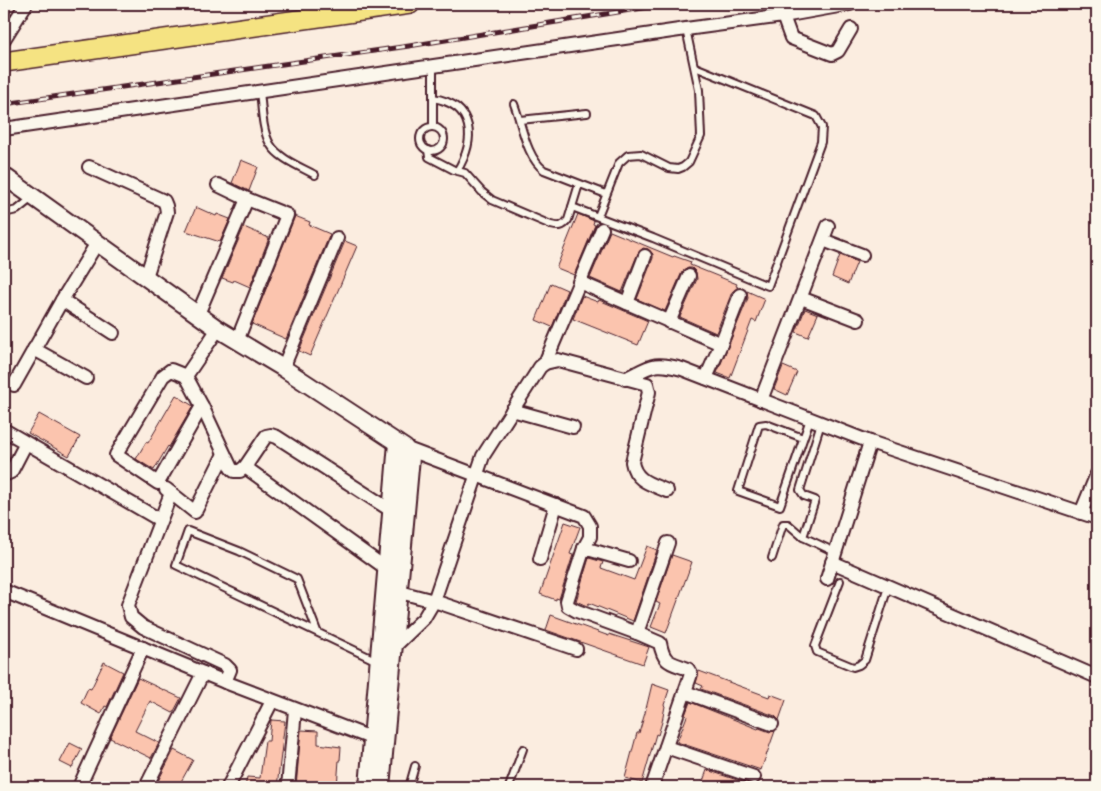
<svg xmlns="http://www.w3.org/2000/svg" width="1101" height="791" font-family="Mali,sans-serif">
  <rect width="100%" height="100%" fill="#fbede0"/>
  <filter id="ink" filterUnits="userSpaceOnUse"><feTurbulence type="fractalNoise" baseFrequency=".02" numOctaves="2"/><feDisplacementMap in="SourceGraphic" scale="10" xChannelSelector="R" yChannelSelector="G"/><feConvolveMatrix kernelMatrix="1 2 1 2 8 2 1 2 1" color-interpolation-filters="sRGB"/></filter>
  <g filter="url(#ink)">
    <g fill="#fbc4ae" stroke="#4a1f2b">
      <path d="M241,160L258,167L249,191L232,183Z"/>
      <path d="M196,207L216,216L217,214L230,219L220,242L186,231Z"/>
      <path d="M578,214L594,221L593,224L595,225L574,275L557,268V266Z"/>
      <path d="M295,216L310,222L309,225L330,234L286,339L252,324Z"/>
      <path d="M244,227L269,238L250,287L234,280L233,282L222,278Z"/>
      <path d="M610,231L673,257L674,256L691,262L690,265L737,284L736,286L738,287L732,292L716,333L680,317L697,279L696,272L692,268H688L682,272L665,311L637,299L653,258V254L648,249L643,248L638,253L622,292L590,278Z"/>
      <path d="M345,241L357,246L310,356L299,351Z"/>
      <path d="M840,255L857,262L848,284L832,277Z"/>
      <path d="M551,283L567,290L552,327L536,320Z"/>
      <path d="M747,291L765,299L756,322L752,320L730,378L717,373L748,298Z"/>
      <path d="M582,296L598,302L599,300L648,321L638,345L573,319Z"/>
      <path d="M805,309L818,314L808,337L796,332Z"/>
      <path d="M783,366L797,372L787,395L774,389Z"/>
      <path d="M176,395L193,406L169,447L168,446L154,470L136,459L146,442L148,443Z"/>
      <path d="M39,414L80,437L69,456L28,433Z"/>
      <path d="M565,522L580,527L570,554L573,555L559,599L556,598V600L540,594Z"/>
      <path d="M647,546L657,550L633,621L589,603L587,606L576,601L589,558L603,562L601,568L634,580Z"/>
      <path d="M672,555L692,562L666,633L651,627L660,604L656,602Z"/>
      <path d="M551,615L609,636V634L649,647L643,664L546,630Z"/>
      <path d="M104,662L123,672L107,707L105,706L101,714L81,703L88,688L91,689Z"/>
      <path d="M699,671L769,697L770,694L786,700L779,720L775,716L701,689L703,686L696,683Z"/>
      <path d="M138,678L181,698L173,713L150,701L135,731L159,743L151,758L110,738Z"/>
      <path d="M652,684L669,690L664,705L665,706L662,722L658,735L656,734L642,783L625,778L637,733H639L645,713Z"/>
      <path d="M690,702L758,729L759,728L770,732L775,731L761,770L677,742L687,716L685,715Z"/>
      <path d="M271,720L285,721L277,787H245L247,777L260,778L265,741H269Z"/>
      <path d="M301,730L318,731V744L341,747L340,760H339L337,787H296Z"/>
      <path d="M70,743L82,749L72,768L60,762Z"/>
      <path d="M174,750L193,760L178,787H155Z"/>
      <path d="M707,770L749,784L748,787H701Z"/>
    </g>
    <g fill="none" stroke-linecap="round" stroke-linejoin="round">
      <defs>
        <g id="lane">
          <path d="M433,66V127"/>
          <path d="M260,91C262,108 262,130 270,144C279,159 301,167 315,175"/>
          <path d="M433,98C475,105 476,140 457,171"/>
          <path d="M514,104C522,124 526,157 544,170L606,194"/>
          <path d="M520,120L587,113"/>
          <circle cx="432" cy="139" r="12"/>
          <path d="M428,150L429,157L454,170L465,173L482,192L492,200L551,225C559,227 563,227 568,220L579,184"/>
          <path d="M572,207L653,238L768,286L821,142L822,127L816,116L695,67"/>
          <path d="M4,213L17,210L32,198"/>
          <path d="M598,216L619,163L628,155L641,154L669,168L678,169L683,167L689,162L701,136L699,90L686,29"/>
          <path d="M821,423L800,490L804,496L815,500L803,537L835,552"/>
          <path d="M803,438L766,424L759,425L738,491L780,506L810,419"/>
          <path d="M772,558L783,524H788L803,537"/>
          <path d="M840,581L815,646L817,652L853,667L859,665L865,660L888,587"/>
          <path d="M317,631L297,579L239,551L188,531L176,565L377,661"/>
          <path d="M409,787L415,766"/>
          <path d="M509,787L523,749"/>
        </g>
        <g id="street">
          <path d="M783,16L791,38L832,54L838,51L851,29"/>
          <path d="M4,39L26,4"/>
          <path d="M4,129L686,29L783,16L850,4"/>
          <path d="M89,167L164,201L166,206L167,212L146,277"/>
          <path d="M218,185L247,199"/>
          <path d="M823,240L862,255"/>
          <path d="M579,282L721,344L706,378"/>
          <path d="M801,298L858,320"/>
          <path d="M62,300L113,333"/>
          <path d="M627,303L645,256"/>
          <path d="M198,314L247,199L287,215L237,341"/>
          <path d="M669,322L689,276"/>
          <path d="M218,329L186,376L202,406L231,468L234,471H240L245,467L266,436L271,435L277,437L392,511"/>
          <path d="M721,344L740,295"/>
          <path d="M34,349L86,378"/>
          <path d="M545,363L558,360L647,384L649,392L632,462C635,481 651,484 667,491"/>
          <path d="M283,368L337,238"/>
          <path d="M186,376L171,370L163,376L116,455L158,483L202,406"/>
          <path d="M625,379C651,366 653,361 682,369L870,442L827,579"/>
          <path d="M14,385L62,300L97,243"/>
          <path d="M761,400L828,226"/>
          <path d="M512,410L573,427"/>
          <path d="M4,430L160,520"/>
          <path d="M870,442L1097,518"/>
          <path d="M405,448L584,516L590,526V537L584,548L567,601L568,606L577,611L637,633L660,643C664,664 670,662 688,669L691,674L652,787"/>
          <path d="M245,467L387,569"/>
          <path d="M4,475L11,472L26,443"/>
          <path d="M166,489L195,512L224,454"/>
          <path d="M171,493L128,605L131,617L143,627L225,665L230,670L225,682"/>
          <path d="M1081,513L1097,474"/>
          <path d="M584,548L629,561"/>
          <path d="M540,559L556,505"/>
          <path d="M832,562L1097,677"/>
          <path d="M4,591L225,682L379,741"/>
          <path d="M400,592L434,601L576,649"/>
          <path d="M637,633L668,543"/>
          <path d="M395,646L424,618L434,601L483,456L540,367L545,363L602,229"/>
          <path d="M685,692L772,724"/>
          <path d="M666,747L754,777"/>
          <path d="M79,787L143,648"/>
          <path d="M146,787L203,673"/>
          <path d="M228,787L272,701"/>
          <path d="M288,787L295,710"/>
        </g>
        <g id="secondary">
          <path d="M4,176L218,329L283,368L405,448L411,457L381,787"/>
          <path d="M368,787L397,443"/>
        </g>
        <path id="primary" d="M4,62L410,4"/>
      </defs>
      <use href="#lane" stroke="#4a1f2b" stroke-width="10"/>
      <use href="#street" stroke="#4a1f2b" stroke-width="16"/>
      <use href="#secondary" stroke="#4a1f2b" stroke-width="20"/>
      <use href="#primary" stroke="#4a1f2b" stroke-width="22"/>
      <use href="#lane" stroke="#fbf7ec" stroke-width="6"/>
      <use href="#street" stroke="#fbf7ec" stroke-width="12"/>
      <use href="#secondary" stroke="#fbf7ec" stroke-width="16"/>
      <use href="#primary" stroke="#f5e382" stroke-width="19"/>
      <defs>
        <path id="rail" d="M4,104L409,46L667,4"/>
      </defs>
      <use href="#rail" stroke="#4a1f2b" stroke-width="5"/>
      <use href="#rail" stroke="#fbf7ec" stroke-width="3" stroke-dasharray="9" stroke-linecap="butt"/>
    </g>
  </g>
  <rect width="1101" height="791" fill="none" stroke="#fbf7ec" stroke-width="20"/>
  <rect x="10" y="10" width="1081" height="771" fill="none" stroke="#4a1f2b" stroke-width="2" filter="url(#ink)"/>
</svg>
